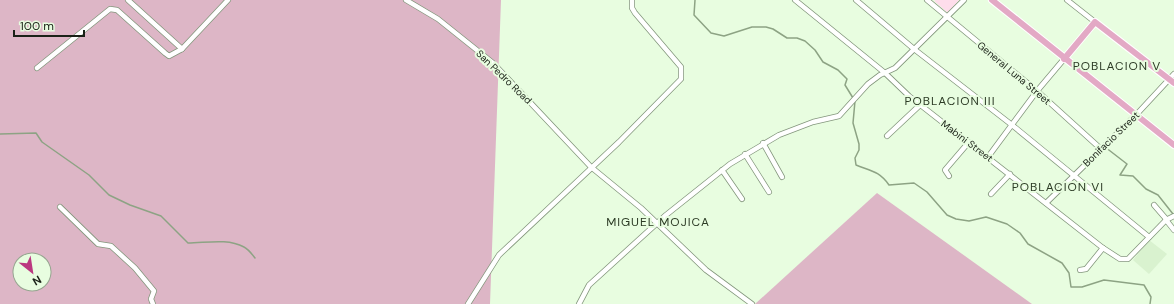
<svg xmlns="http://www.w3.org/2000/svg" width="1174" height="304" font-family="'DM Sans',sans-serif">
  <rect width="100%" height="100%" fill="#e8fde0"/>
  <path fill="#d9f2cf" d="M1149,240L1167,254L1149,274L1133,260Z"/>
  <path fill="#feddeb" d="M936,0H959L948,13L934,1Z"/>
  <g fill="#ddb6c6" fill-rule="evenodd">
    <path d="M0,0H501L490,304H0ZM20,260H44V284H20Z"/>
    <path d="M877,193L1032,304H755Z"/>
  </g>
  <g fill="none" stroke-linecap="round" stroke-linejoin="round">
    <g stroke="#8da384" stroke-width="1.5">
      <path d="M695,0L694,15L711,33L724,36L752,27H766L773,29L787,38H797L805,41L815,50L823,62L838,70L847,79L845,85L853,98"/>
      <path d="M855,101L853,123L859,144V150L855,158L856,165C871,171 879,171 889,185L914,183L927,192L947,215L956,219L969,221L986,217L1007,224L1020,233L1028,244L1062,263L1069,273L1071,287H1082L1104,280L1144,285L1151,297L1150,304"/>
      <path d="M0,134L36,133L42,142L89,175L109,195L130,205L161,216L188,243C206,243 227,238 244,247C248,249 252,254 255,258"/>
      <path d="M1105,147L1127,164L1120,175L1133,176L1146,189L1158,195L1173,214"/>
    </g>
    <defs>
      <g id="minor">
        <path d="M128,0L182,49"/>
        <path d="M406,0L438,19L493,63L591,167L641,208L706,270L752,304"/>
        <path d="M795,0L885,73L909,96L1103,248L1120,259H1128L1166,220L1174,216"/>
        <path d="M856,0L914,49L1012,125L1149,237"/>
        <path d="M927,0L1037,91L1101,149"/>
        <path d="M1067,0L1095,22"/>
        <path d="M37,68L110,9L117,10L165,53L169,56L182,49L228,0"/>
        <path d="M887,136L920,105"/>
        <path d="M763,143L782,177"/>
        <path d="M745,154L769,192"/>
        <path d="M988,157L1037,91L1064,59"/>
        <path d="M722,170L742,199"/>
        <path d="M949,176L945,170L969,142"/>
        <path d="M991,194L1010,174"/>
        <path d="M1046,203L1136,115L1174,74"/>
        <path d="M1154,205L1167,220"/>
        <path d="M60,207L98,244L111,246L135,268L154,291L151,299L153,304"/>
        <path d="M1166,220L1174,230"/>
        <path d="M1080,270L1086,269L1103,248"/>
        <path d="M468,304L499,255L619,142L681,79V67L635,13L632,8V0"/>
        <path d="M579,304L589,285L666,215L730,164L779,135L813,122L839,116L868,84L880,75L895,68L964,0"/>
      </g>
      <g id="major">
        <path d="M992,0L1174,145"/>
        <path d="M1064,59L1095,22L1174,83"/>
      </g>
    </defs>
    <use href="#minor" stroke="#83967c" stroke-width="6"/>
    <use href="#major" stroke="#fff" stroke-width="8"/>
    <use href="#minor" stroke="#fff" stroke-width="4.5"/>
    <use href="#major" stroke="#e3a9c5" stroke-width="6"/>
  </g>
  <g text-anchor="middle" dominant-baseline="central" stroke-width="4" stroke-linejoin="round" paint-order="stroke">
    <g font-size="10" fill="#1a2117" stroke="#e8fde0">
      <text transform="translate(1014 73) rotate(40)">General Luna Street</text>
      <text transform="translate(504 77) rotate(44)">San Pedro Road</text>
      <text transform="translate(1111 139) rotate(-44)">Bonifacio Street</text>
      <text transform="translate(967 141) rotate(37)">Mabini Street</text>
    </g>
    <g font-size="12" letter-spacing="1" fill="#2c3b25" stroke="#e8fde0">
      <text x="1117" y="66">POBLACION V</text>
      <text x="950" y="101">POBLACION III</text>
      <text x="1058" y="187">POBLACION VI</text>
      <text x="658" y="222">MIGUEL MOJICA</text>
    </g>
  </g>
  <g transform="translate(32 272) rotate(150)"><circle r="19" fill="#e8fde0" stroke="#96a590"/>
  <path d="M0-3L7 15L0 10L-7 15Z" fill="#bb3980"/>
  <text y="-6" font-size="11" font-weight="bold" text-anchor="middle" fill="#1a2117">N</text>
  </g>
  <path d="M14 30v6h70v-6" fill="none" stroke="#1a2117" stroke-width="2"/>
  <text x="20" y="30" font-size="12" fill="#1a2117" stroke="#e8fde0" stroke-width="3" paint-order="stroke">100 m</text>
</svg>
